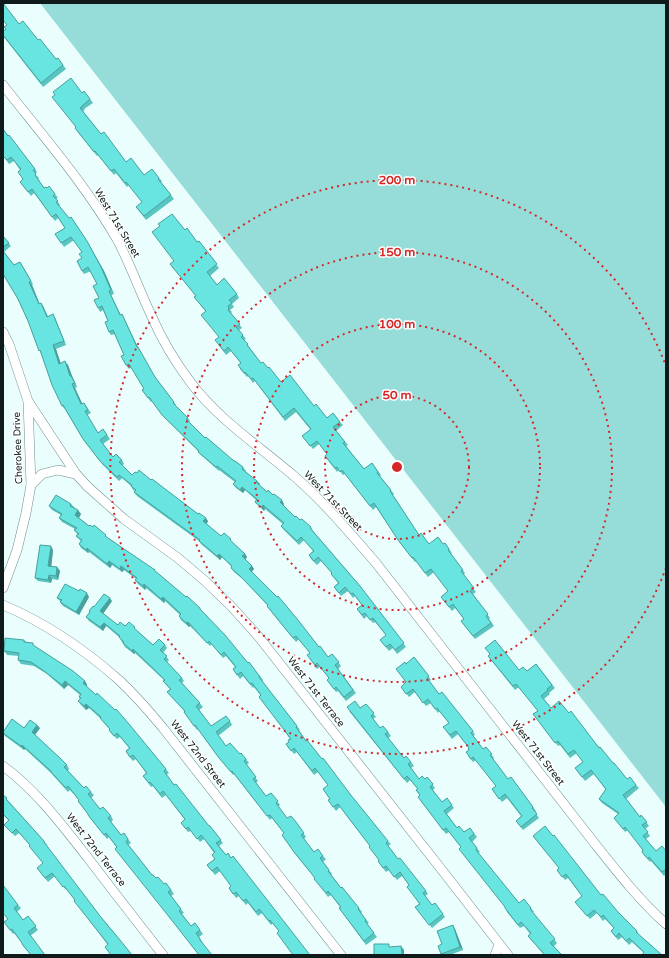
<svg xmlns="http://www.w3.org/2000/svg" width="669" height="958" font-family="'Varela Round',sans-serif">
  <rect width="100%" height="100%" fill="#eafefd"/>
  <path fill="#96ddd9" d="M40,3H666V807L645,780Z"/>
  <g fill="none" stroke-linecap="round" stroke-linejoin="round">
    <defs>
      <g id="minor">
        <path d="M3,85C43,136 86,185 118,241C131,266 140,292 152,317C162,340 176,363 191,383C219,420 259,446 294,476C324,502 350,533 376,563L592,840C615,869 638,899 666,924"/>
        <path d="M3,332L9,344L28,401L31,485L26,513L17,550L3,588"/>
        <path d="M28,401L76,474L88,487L124,519L178,558L205,581L231,606L258,636L445,874L508,955"/>
        <path d="M31,485L42,474L58,470L76,474"/>
        <path d="M3,605C46,623 85,650 119,680C135,695 149,711 163,728L341,955"/>
        <path d="M3,766C37,791 62,825 88,858C113,891 138,923 163,955"/>
        <path d="M495,955L499,945"/>
      </g>
    </defs>
    <use href="#minor" stroke="#6e8f8d" stroke-width="10"/>
    <use href="#minor" stroke="#fff" stroke-width="9"/>
  </g>
  <g fill="#59c5c1">
    <path d="M3,3H4L3,4L19,24L38,40L56,59L63,65L66,69L43,87L3,36L6,29L7,25Z"/>
    <path d="M82,93L90,99L93,103L84,109L85,110L83,111L101,134L126,162L144,175L159,178L162,181L161,182L174,199L146,220L136,207L142,202L129,185L127,187L116,173L114,175L98,155L97,156L77,131Z"/>
    <path d="M3,129L35,169L37,172L35,174L39,178L38,179L44,188L55,194L58,198L56,199L60,205L59,206L89,245L104,271L114,294L111,295L121,315L122,314L124,318L138,347L140,351L156,379L174,402L176,405V406L188,418L190,421L189,422L205,438L234,461L243,467L246,471L245,472L260,484L259,485L267,492L284,504L283,505L295,517L311,527L313,531L360,586L406,647L397,654L393,648L389,651L380,640L386,635L375,622L373,623L367,616L364,619L357,609L362,605L355,596L353,598L348,591L341,596L334,587L338,583L331,574L332,573L321,561L317,565L311,559L309,555L313,551L304,540L299,545L283,529L281,526L283,524L265,509L264,511L255,502L256,500L245,490L243,493L236,488L233,484L235,482L219,470V471L201,455L198,451L165,418L152,401L151,402L142,390L144,389L132,367L129,369L126,365L124,355L115,334L111,335L109,332L108,321L103,310L100,312L98,308L99,298L97,284L91,271L84,274L82,271V252L74,240L64,247L55,234L65,228L58,218L55,221L34,193L31,196L20,182L23,179L20,170L14,161L9,164L3,156Z"/>
    <path d="M185,230L197,242L219,268L210,276L217,285L237,294L239,298L232,304L234,307L230,310L232,312L231,313L242,328L239,330L246,339L244,340L250,348L261,363L268,368L281,382L314,406L327,418L340,422L343,425L336,431L348,445L346,446L364,469L372,463L381,475L380,476L394,494L393,495L419,535L429,544H443L449,549L452,553L451,554L465,573L463,575L476,592L473,594L490,618L489,619L494,626L475,639L461,621L464,619L455,608L452,611L441,597L448,591L434,572L428,577L416,561L415,562L401,544L376,507L373,510L345,474L343,475L339,470L337,472L327,459V454L319,444L313,449L305,439L310,429L296,412L285,421L255,381L253,383L248,376L247,377L240,369L241,363L231,351L226,355L218,344L219,337L206,312L194,297L196,296L170,264L174,261Z"/>
    <path d="M3,236L11,246L4,252L14,265L20,262L33,284L32,285L39,303H41L43,306L48,316L55,318L66,345L56,349L60,363L68,365L72,376L77,387L75,388L82,403H84L91,413L87,415L98,433L103,429L110,439L103,444L113,457L122,460L124,464L122,466L132,475L137,473L151,480L208,521L206,524L221,536L233,543L245,554L247,557L245,559L252,566L254,569L252,572L328,657L332,654L341,666L338,669L356,693L346,701L338,691L336,692L327,680L329,678L320,667L317,669L310,659V653L299,639L296,642L269,609L267,606V605L244,580L234,572L231,568L232,567L222,557L220,560L201,544L199,541L137,496L134,492L135,491L133,490L131,486L122,478L119,481L102,464L83,439L65,409L62,406L28,321L18,299L3,274Z"/>
    <path d="M71,504L81,514L79,518L89,526L108,538L156,572L203,612L248,663L249,662L263,680L262,681L297,726L300,730H299L306,741L388,841L391,844L388,846L398,859L426,891L428,894L425,896L432,905L435,903L445,917L432,928L415,907L419,904L409,885L402,876L397,880L389,870L386,872L378,861L379,860L370,846L340,807L336,811L331,804L328,800L330,799L328,785L318,772L314,775L297,752L294,754L286,744L289,742L290,739L261,696L254,687L253,688L243,676L240,679L233,669L235,667L226,656L223,658L212,644L210,646L190,626L189,627L181,620L179,616L180,615L165,601L164,603L146,588L145,590L138,584L135,580L136,579L124,570L122,572L112,565L110,568L89,552L88,553L81,548L79,544L81,541L76,536L78,535L74,530L75,529L62,522L59,518L61,515L52,510L49,506Z"/>
    <path d="M53,550L51,566L57,567L60,571L58,580L52,579L51,583L38,581L35,578Z"/>
    <path d="M79,591L89,597L79,615L63,606L60,602H61L57,598Z"/>
    <path d="M112,601L103,614L118,625L137,631L153,645H165L167,648L163,653L169,660L167,662L182,678L184,681L182,683L203,707L199,710L211,726L230,721L232,725L218,736L226,746L240,754L246,759L249,763L246,765L258,781L256,783L266,796L271,793L280,805L278,807L287,818L296,822L306,837L304,839L314,852L323,856L326,859L323,862L332,874L331,875L341,888L359,908L362,912L361,913L369,923L367,924L377,937L366,945L342,912L340,907L331,895L328,897L317,882L315,878L296,855L282,835L284,833L272,818L270,820L234,774L233,775L222,761L198,729L197,730L184,712H185L170,695L167,692L170,689L166,685L163,681L164,680L135,653L134,654L125,647L119,637L106,626L103,631L89,621L86,617L90,612L89,611L94,607Z"/>
    <path d="M24,640L26,642L36,647L85,681L87,685L86,686L166,769L169,773L166,775L223,843L219,846L226,855L231,858L233,856L294,955L279,931L273,923L271,925L262,913L258,916L248,903L246,905L239,896L236,898L229,888L231,886L220,871L215,875L207,865L215,859L214,853L204,839L200,842L191,831L188,832L181,823L185,820L166,795L162,798L153,786L151,787L143,776L146,773L136,759L133,761L128,755L126,751L129,748L120,737L117,739L112,734L109,730H110L100,718L89,708L86,710L81,705L78,701L80,699L79,697L80,695L68,685L64,689L47,674L34,666L21,664L18,660L19,656L7,655L4,651Z"/>
    <path d="M488,656L519,670L527,671L536,664L555,688L549,693L550,694L544,699L551,708L569,713L627,779L636,785L639,788L626,799L640,817L641,815L649,826L645,829L650,836L646,839L656,851H666V874L664,876L651,861L650,862L644,855L642,852L643,850L628,830L625,832L617,821L618,814L602,803L599,799L606,790L594,774L585,781L575,768L583,762L577,753L570,758L560,745L558,746L533,714L538,711L519,687L515,690Z"/>
    <path d="M414,657L431,680L429,681L439,694L473,731L475,735L473,736L483,749L486,747L494,758L493,759L508,779L511,777L536,811L535,812L539,818L523,830L516,821L521,816L507,798L502,802L492,789L496,786L476,760L473,762L468,756L469,748L458,734L452,739L446,731L449,723L440,711L438,713L431,703L426,706L415,692L409,697L401,687L406,682V664Z"/>
    <path d="M366,704L376,717L373,719L380,728L388,732L391,736L388,738L404,758L411,762L414,766L411,768L419,779H425L427,777L435,788L433,790L442,802L447,798L454,808L447,814L457,828L464,832L470,828L477,837L472,842L480,852L478,853L519,903L531,908L534,912L532,913L557,943L554,946L562,955H544L528,936L530,934L524,926L520,928L507,912L505,907L461,847L449,832L446,834L421,801L420,796L416,790L418,789L410,780L407,783L349,711L360,708Z"/>
    <path d="M24,728H40L35,735L67,765L69,769L68,771L84,788L91,792L94,795L91,798L100,809L111,816L113,820L111,822L121,835L128,839L131,843L128,845L152,875L164,884L166,883L174,894L171,896L184,913L182,914L191,926L195,923L203,934L199,937L203,943H202L117,848L109,837L107,839L90,818L88,814L78,801L79,800L70,790L68,792L51,773L25,749L24,750L5,736L3,733Z"/>
    <path d="M3,795L44,841L47,845L46,846L100,916L120,940L132,955L107,944L67,889L66,890L55,876L48,882L40,872L43,863L32,849L30,845L19,833L15,836L4,825L9,821L3,815Z"/>
    <path d="M533,836L601,895L637,931L639,935L662,955L644,953L632,942L629,945L622,937L618,940L611,931L614,928L605,919L603,921L597,913L590,919L575,902L582,896L568,878L565,880L557,870L559,868Z"/>
    <path d="M18,905L21,908L17,912L23,920L28,916L38,930L30,936L45,955H31L24,947L22,944V943L14,933L13,934L4,922L8,919L3,913Z"/>
    <path d="M455,929L463,950L450,955H442L441,954L442,944Z"/>
  </g>
  <g fill="#49a09d">
    <path d="M71,217L89,245L104,271L114,294Z"/>
    <path d="M29,282L32,285L41,307L39,304Z"/>
    <path d="M41,303L43,306L49,320L47,317Z"/>
    <path d="M53,314L55,318L66,345L64,341Z"/>
    <path d="M53,345L56,349L62,367L59,364Z"/>
    <path d="M65,361L68,365L72,376L77,387L70,376Z"/>
    <path d="M72,384L75,388L84,408L81,404Z"/>
    <path d="M3,435L4,466L3,478Z"/>
    <path d="M257,481L260,484L258,486L256,482Z"/>
    <path d="M242,487L245,490L243,493L240,490Z"/>
    <path d="M282,500L284,504L283,506L280,502Z"/>
    <path d="M263,505L265,509L264,511L261,507Z"/>
    <path d="M78,510L81,514L78,519L75,515Z"/>
    <path d="M206,518L208,521L206,525L203,521Z"/>
    <path d="M51,546L53,550L51,570L48,566Z"/>
    <path d="M87,548L89,552L88,553L86,550Z"/>
    <path d="M219,554L222,557L220,560L217,556Z"/>
    <path d="M245,554L247,557L245,560L242,556Z"/>
    <path d="M109,561L112,565L110,568L107,564Z"/>
    <path d="M121,566L124,570L122,572L120,569Z"/>
    <path d="M252,566L254,569L251,572L249,569Z"/>
    <path d="M57,567L60,571L58,580L56,576Z"/>
    <path d="M49,575L52,579L51,583L48,580Z"/>
    <path d="M144,584L146,588L145,590L143,586Z"/>
    <path d="M87,593L89,597L79,615L76,612Z"/>
    <path d="M163,597L165,601L164,603L161,599Z"/>
    <path d="M110,598L112,601L102,615L100,611Z"/>
    <path d="M188,622L190,626L189,627L186,623Z"/>
    <path d="M104,623L106,626L103,631L100,627Z"/>
    <path d="M133,649L135,653L134,654L132,651Z"/>
    <path d="M65,681L68,685L64,689L62,685Z"/>
    <path d="M85,681L87,685L86,687L83,683Z"/>
    <path d="M86,704L89,708L86,710L84,706Z"/>
    <path d="M37,725L40,728L34,736L32,732Z"/>
    <path d="M22,745L25,749L24,750L21,746Z"/>
    <path d="M453,925L455,929L463,950L460,947Z"/>
    <path d="M401,946L404,950V955H402Z"/>
  </g>
  <g fill="#68e5e0" stroke="#49a09d">
    <path d="M3,3L19,24L23,21L38,40L40,39L56,59L58,58L63,65L41,83L3,35V31L6,29L4,27L7,25L3,20Z"/>
    <path d="M71,78L82,93L84,91L90,99L82,106V107L80,108L101,134L104,132L126,162L131,158L144,175L152,169L159,178L158,179L171,195L144,216L136,207L142,202L126,182L125,183L114,169L111,171L95,151L94,152L75,128L76,127L52,97L55,95L53,92Z"/>
    <path d="M3,129L8,136L9,135L35,169L33,170L36,174L35,175L44,188L46,187L47,188L49,186L55,194L53,196L58,201L56,202L69,218L71,217L87,241L101,267L111,290L109,291L120,315L122,314L137,347H138L155,377L174,402L173,403L188,418L186,419L205,438L206,437L234,461H235L243,467L242,469L257,481L256,482L267,492L268,490L273,495L274,494L282,500L280,502L295,517L296,516L300,520L302,519L311,527L310,528L360,586L404,643L395,650L390,644L386,647L380,640L386,635L373,618L370,620L365,613L362,615L357,609L362,605L353,593L351,594L345,587L339,593L334,587L339,583L331,574L332,573L318,557L314,561L309,555L314,551L301,537L297,541L281,526L284,523L263,505L261,507L255,502L257,499L242,487L240,490L233,484L236,481L217,466L216,467L198,452L199,451L162,415L149,397L148,398L142,390L144,389L129,364L126,365L121,356L124,355L113,330L109,332L105,322L108,321L102,306L98,308L94,300L99,298L93,286L97,284L88,267L82,271L77,261L82,258L79,254L82,252L71,237L61,243L55,234L65,228L56,214L52,217L32,189L28,192L20,182L23,179L18,172L21,169L11,157L7,160L3,156Z"/>
    <path d="M172,214L185,230L187,228L197,242L199,241L217,264L207,272L217,285L224,278L237,294L229,300L232,303L228,306L229,309L228,310L240,324L236,327L243,335L241,337L248,344L247,345L261,363L263,362L268,368L269,367L281,382L290,375L314,406L316,404L327,418L333,413L340,422L333,427L345,442L343,443L364,469L372,463L378,472L377,473L391,490L390,491L419,535L421,533L429,544L438,537L443,544L445,543L449,549L448,550L463,570L461,571L474,588L470,591L488,614L486,616L491,623L473,636L461,621L464,619L453,604L449,607L441,597L448,591L431,569L425,573L413,557L412,558L398,540L374,503L370,506L342,470L340,472L337,467L335,468L325,456L327,454L317,441L310,446L302,436L311,429L294,408L283,417L253,378L251,379L245,372L244,373L238,365L241,363L228,347L224,351L215,340L219,337L201,315L206,311L194,297L196,296L170,264L174,261L152,232L160,226L158,224Z"/>
    <path d="M3,236L9,243L3,247Z"/>
    <path d="M3,251L14,265L20,262L31,281L29,282L39,304L41,303L47,317L53,314L64,341L53,345L59,364L65,361L70,376H71L75,383L72,384L81,404L84,403L88,410L85,411L98,433L103,429L107,435L100,440L113,457L116,454L122,460L119,462L132,475L135,472L137,473L139,470L151,480L152,479L198,514L199,513L206,518L203,521L221,536L224,533L231,539L230,540L245,554L242,556L252,566L249,569L277,597L278,596L298,620L319,647L320,646L328,657L332,654L339,662L335,665L353,690L344,697L336,687L334,689L327,680L329,678L317,663L315,665L307,655L310,653L296,636L293,638L267,606L268,605L241,577L231,568L232,566L219,554L217,556L199,541L200,540L134,492L136,490L131,486L132,485L119,475L117,477L100,461L83,439L63,405L62,406L52,385L40,350L39,351L28,321L18,299L3,274Z"/>
    <path d="M56,495L71,504L70,506L78,510L75,515L89,526L90,525L93,527L94,525L106,535L105,536L155,570H154L186,597L187,596L200,608V609L225,635L248,663L249,662L260,677H259L297,726L296,727L306,741L307,740L322,759L323,758L350,794L388,841L386,843L398,859L400,858L426,891L423,893L432,905L435,903L443,914L429,925L415,907L420,904L407,887L409,885L400,872L394,877L386,866L383,868L378,861L379,860L369,847L370,846L338,804L333,807L328,800L330,799L323,789L328,785L315,768L312,771L294,748L291,751L286,744L289,742L288,740L291,739L259,697L261,695L252,683L250,684L241,672L237,675L233,669L236,667L224,652L221,655L209,641L207,643L188,622L186,623L179,616L181,614L163,597L161,599L144,584L143,586L135,580L137,578L121,566L120,569L109,561L107,564L87,548L86,550L79,544L82,540L76,536L79,534L74,530L77,528L59,518L62,514L49,506Z"/>
    <path d="M40,545L51,546L48,566L57,567L56,576L49,575L48,580L35,578Z"/>
    <path d="M65,584L79,591L80,589L87,593L76,612L60,602L62,600L57,598Z"/>
    <path d="M104,594L110,598L100,611L118,625L120,622L125,626L129,622L135,627L134,628L153,645L159,639L165,645L160,650L167,656L164,659L182,678L179,680L200,703L196,706L211,726L226,716L230,721L216,732L226,746L230,743L240,754L241,753L246,759L244,761L256,777L253,779L266,796L271,793L278,801L276,803L287,818L291,816L296,822L304,833L301,835L314,852L318,849L323,856L320,858L329,870L328,871L341,888L342,887L359,908L358,909L366,920L365,921L374,933L364,941L339,908L341,907L328,891L326,893L314,879L315,878L294,852L282,835L284,833L270,815L267,816L232,771L231,772L219,758L195,725L194,726L184,712L185,711L167,692L171,689L163,681L165,680L133,649L132,651L123,643L124,642L119,637L120,636L104,623L100,627L86,617L90,612L89,611L93,606L94,607Z"/>
    <path d="M5,638L24,640V642L33,643V645L73,671L85,681L83,683L96,695L97,693L115,710L116,709L129,724L166,769L164,771L174,785L176,784L209,826H210L221,840L216,843L226,855L228,853L231,858L233,856L310,955H293L277,933L279,931L270,920L269,921L259,909L256,912L246,899L243,901L236,892L233,894L229,888L231,886L217,867L212,871L207,865L215,859L212,855L215,852L201,835L197,839L188,827L186,829L181,823L185,819L163,791L160,794L150,782L149,783L143,776L147,773L133,755L130,757L126,751L130,748L117,733L114,736L109,730L110,729L100,718L101,717L86,704L84,706L78,701L81,698L79,697L81,694L65,681L62,685L44,671L31,662L18,660L19,653L4,651Z"/>
    <path d="M495,640L519,670L523,667L527,671L536,664L552,685L547,689L548,690L541,696L551,708L559,701L569,713L571,711L599,748L600,747L613,763H614L627,779L630,777L636,785L623,795L640,817L641,815L647,822L642,825L648,832L643,836L656,851L662,846L666,851V869L662,872L649,857L648,859L642,852L643,850L625,827L623,829L614,818L619,813L599,799L606,789L591,770L582,777L575,768L583,762L574,750L568,754L558,741L555,743L533,714L538,711L516,684L513,686L488,656L490,654L485,648Z"/>
    <path d="M414,657L429,676L427,678L439,694L442,692L473,731L471,733L483,749L486,747L492,754L490,755L508,779L511,777L533,807L532,808L537,814L521,827L516,821L522,816L505,794L499,799L492,789L496,786L473,757L471,759L466,752L469,750L468,748H469L456,731L450,735L443,727L449,723L437,708L435,709L428,699L423,703L413,689L406,694L401,687L406,682L396,669L405,662L406,664Z"/>
    <path d="M355,701L360,708L366,704L374,713L371,716L380,728L383,726L388,732L385,734L404,758L406,756L411,762L408,764L419,779L422,776L425,779L427,777L433,784L430,787L442,802L447,798L452,805L444,811L457,828L459,826L464,832L470,828L474,834L469,838L477,848L476,850L519,903L524,899L531,908L530,909L555,939L550,943L562,955H545L528,936L531,933L521,922L518,925L505,908V907L459,849L461,847L446,828L443,830L418,797L420,795L416,790L418,789L407,776L404,779L347,707Z"/>
    <path d="M12,719L24,728L30,720L37,725L32,732L61,759L67,765L64,767L84,788L86,786L91,792L88,794L100,809L103,807L111,816L108,818L121,835L124,833L128,839L126,842L152,875H153L156,878L158,877L164,884L166,883L171,890L168,892L181,909L179,911L191,926L195,923L200,930L196,933L200,939V940L212,955H199L170,918L115,849L117,847L106,833L104,835L88,815V814L78,801L79,800L68,786L66,788L51,772V771L22,745L21,746L3,733V732Z"/>
    <path d="M3,795L7,798L6,799L44,841V842L100,916L120,940L132,955H111L105,947L108,944L74,901L75,900L64,886L63,887L52,873L45,878L37,868L43,863L29,846L30,845L16,829L12,833L4,825L9,820L3,814Z"/>
    <path d="M545,826L553,836L554,835L601,895L603,894L618,912L637,931L636,932L662,955H642L644,952L629,938L626,941L619,933L616,937L611,931L614,928L603,915L601,917L594,910L587,916L575,902L582,896L566,874L562,877L557,870L559,868L533,836Z"/>
    <path d="M3,885L18,905L14,908L23,920L28,916L36,926L28,932L45,955H31L22,944V943L12,929L10,930L4,922L8,919L3,913Z"/>
    <path d="M453,925L460,947L441,954L438,946L442,944L437,931Z"/>
    <path d="M374,944H389V947L401,946L402,955H374Z"/>
  </g>
  <g fill="none" stroke="#d62828" stroke-width="2" stroke-dasharray="2 4">
    <circle cx="397" cy="467" r="72"/>
    <circle cx="397" cy="467" r="143"/>
    <circle cx="397" cy="467" r="215"/>
    <path d="M666 568A287 287 0 1 1 666 366"/>
  </g>
  <g text-anchor="middle" dominant-baseline="central" stroke-width="3" stroke-linejoin="round" paint-order="stroke">
    <g font-size="10" fill="#0e1b1a" stroke="#fff">
      <text transform="translate(117 223) rotate(59)">West 71st Street</text>
      <text transform="translate(18 448) rotate(-92)">Cherokee Drive</text>
      <text transform="translate(333 501) rotate(46)">West 71st Street</text>
      <text transform="translate(316 692) rotate(52)">West 71st Terrace</text>
      <text transform="translate(538 753) rotate(52)">West 71st Street</text>
      <text transform="translate(198 754) rotate(52)">West 72nd Street</text>
      <text transform="translate(96 850) rotate(52)">West 72nd Terrace</text>
    </g>
  </g>
  <circle cx="397" cy="467" r="6" fill="#d62828" stroke="#fff" stroke-width="2"/>
  <g font-size="12" text-anchor="middle" font-weight="bold" fill="#d62828" stroke="#fff" stroke-width="3" stroke-linejoin="round" paint-order="stroke">
    <text x="397" y="184">200 m</text>
    <text x="397" y="256">150 m</text>
    <text x="397" y="328">100 m</text>
    <text x="397" y="399">50 m</text>
  </g>
  <rect width="669" height="958" fill="none" stroke="#0e1b1a" stroke-width="8"/>
</svg>
